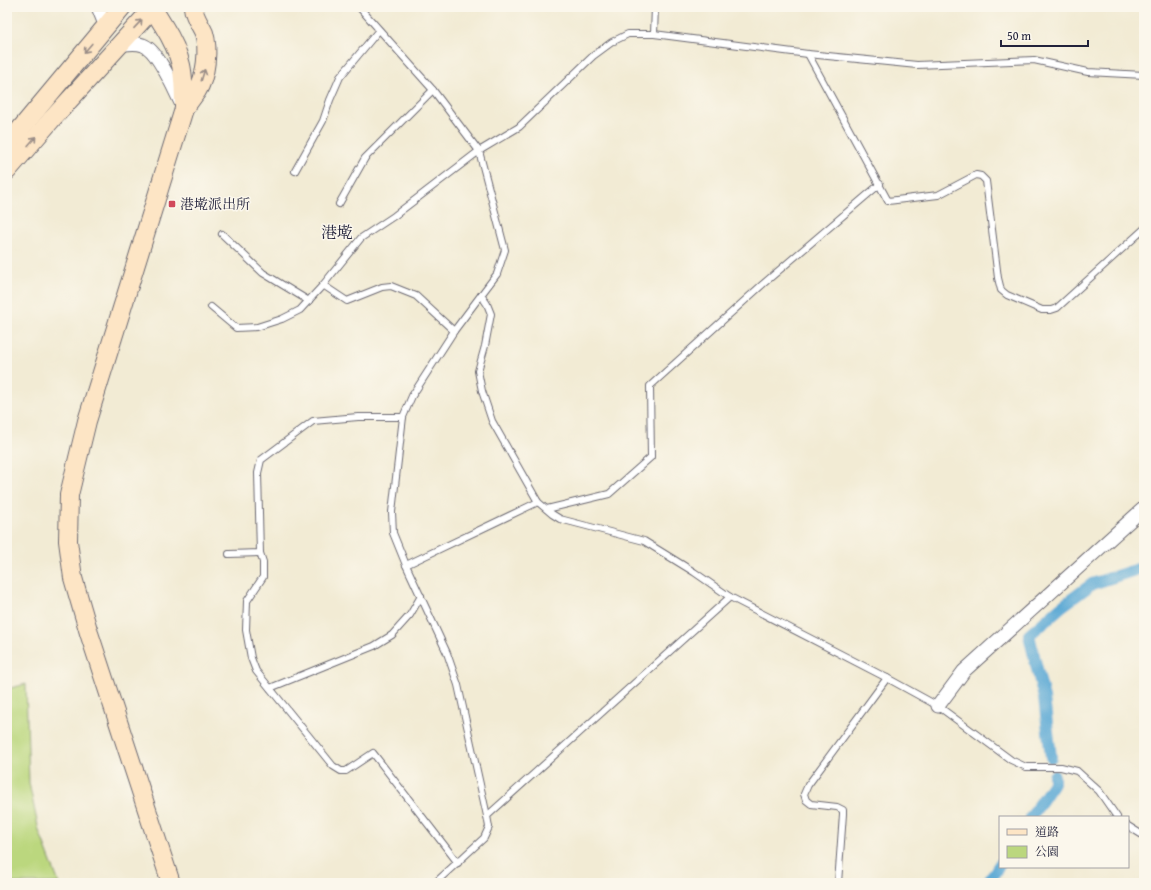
<svg xmlns="http://www.w3.org/2000/svg" width="1151" height="890" font-family="'Gentium Book Plus','Noto Serif TC',serif">
  <rect width="100%" height="100%" fill="#fbf7ec"/>
  <filter id="ink" filterUnits="userSpaceOnUse"><feTurbulence type="fractalNoise" baseFrequency=".025" numOctaves="2"/><feDisplacementMap in="SourceGraphic" scale="8" xChannelSelector="R" yChannelSelector="G"/><feConvolveMatrix kernelMatrix="1 2 1 2 8 2 1 2 1" color-interpolation-filters="sRGB"/></filter>
  <filter id="wash" filterUnits="userSpaceOnUse"><feTurbulence type="fractalNoise" baseFrequency=".012" numOctaves="4" result="noise"/><feDisplacementMap in="SourceGraphic" scale="16" xChannelSelector="R" yChannelSelector="G"/><feGaussianBlur stdDeviation="0.9" result="paint"/><feColorMatrix in="noise" values="0 0 0 0 0 0 0 0 0 0 0 0 0 0 0 0 0 1.4 0 .05"/><feComposite in="paint" operator="in"/></filter>
  <g filter="url(#wash)">
    <rect width="100%" height="100%" fill="#f2ebd4"/>
    <path fill="#bbd77e" stroke="#6e7c5c" d="M26,684L29,783L39,831L59,883H7V689Z"/>
    <g fill="none" stroke-linecap="round" stroke-linejoin="round">
      <g stroke="#5aa8d4" stroke-width="12">
        <path d="M1051,757L1044,698L1029,635L1061,607L1092,584L1144,567"/>
        <path d="M1031,817L1054,783V776"/>
        <path d="M988,883L1000,864"/>
      </g>
    </g>
  </g>
  <g filter="url(#ink)">
    <g fill="none" stroke-linecap="round" stroke-linejoin="round">
      <defs>
        <g id="service">
          <path d="M359,7L433,90L479,151L505,250L497,274L481,295L487,304L491,314L485,346L478,371L482,391L492,421L538,502L552,514L560,519L644,541L694,572L730,597L887,678L938,706L1011,760L1026,767H1061L1077,771L1099,791L1117,817"/>
          <path d="M654,34L655,7"/>
          <path d="M808,54L888,201L938,195L976,175L981,176L986,181L998,278L1001,290L1007,295L1042,310H1051L1057,308L1144,229"/>
          <path d="M295,171L323,121L330,100L340,77L379,30"/>
          <path d="M339,204L365,158L433,90"/>
          <path d="M222,234L263,273L309,301"/>
          <path d="M323,285L347,301L382,287L391,286L416,296L454,331"/>
          <path d="M481,295L454,331L412,396L403,417L392,512L393,533L406,565L447,653L458,685L487,816"/>
          <path d="M211,307L236,328L257,327L282,319L300,310L323,285L361,238L394,216L479,151L519,127L593,56L612,42L628,34H654L808,54L917,65L1034,60L1088,72L1144,75"/>
          <path d="M547,509L609,494L651,457L650,386L763,284L880,184"/>
          <path d="M260,553L263,562V577L247,601L246,630L251,658L256,671L333,766L341,771H346L373,753L458,863"/>
          <path d="M229,554L260,553L258,473L261,460L313,421L358,417H403"/>
          <path d="M406,565L538,502"/>
          <path d="M270,688L374,646L392,635L410,615L421,596"/>
          <path d="M1128,826L1144,836"/>
          <path d="M435,883L484,838L489,827L487,816L730,597"/>
          <path d="M838,883L843,814V810L837,807L811,804L806,800L804,794L808,785L887,678"/>
        </g>
        <g id="minor">
          <path d="M98,7L106,27"/>
          <path d="M118,45C127,44 135,42 143,45C158,50 175,91 182,105"/>
          <path d="M938,706L964,671L1144,508"/>
        </g>
        <g id="secondary">
          <path d="M150,7C156,12 159,19 163,25C183,57 184,72 184,109L87,421L69,495L68,541L73,578L89,633L171,883"/>
          <path d="M184,109C188,103 193,97 197,91C206,77 209,49 204,33C200,24 194,17 193,7"/>
          <path d="M7,145L122,7"/>
          <path d="M7,171L52,119L154,7"/>
        </g>
      </defs>
      <use href="#service" stroke="#6b6871" stroke-width="8"/>
      <use href="#minor" stroke="#6b6871" stroke-width="15"/>
      <use href="#secondary" stroke="#6b6871" stroke-width="20"/>
      <use href="#service" stroke="#fff" stroke-width="6"/>
      <use href="#minor" stroke="#fff" stroke-width="13"/>
      <use href="#secondary" stroke="#fde5c5" stroke-width="18"/>
    </g>
    <defs><path id="oneway-shaft" d="M-6 0H5M1.5-3L5.5 0L1.5 3" fill="none" stroke-width="1.6" stroke-linecap="round" stroke-linejoin="round"/></defs>
    <g stroke="#9a8d87">
      <use href="#oneway-shaft" transform="translate(138 24) rotate(-47)"/>
      <use href="#oneway-shaft" transform="translate(88 48) rotate(130)"/>
      <use href="#oneway-shaft" transform="translate(203 75) rotate(-73)"/>
      <use href="#oneway-shaft" transform="translate(32 141) rotate(-49)"/>
    </g>
  </g>
  <rect fill="#d1495b" stroke="#fbf7ec" stroke-width="1.5" x="168" y="200" width="8" height="8" rx="2"/>
  <g text-anchor="middle" dominant-baseline="central" stroke-width="3" stroke-linejoin="round" paint-order="stroke">
    <g font-size="14" fill="#22223b" stroke="#fbf7ec" text-anchor="start">
      <text x="180" y="204">港墘派出所</text>
    </g>
    <g font-size="16" fill="#22223b" stroke="#fbf7ec">
      <text x="337" y="232">港墘</text>
    </g>
  </g>
  <rect width="1151" height="890" fill="none" stroke="#fbf7ec" stroke-width="24"/>
  <rect x="999" y="816" width="130" height="52" fill="#fbf7ec" stroke="#a4a2a5"/>
  <rect x="1007" y="829" width="20" height="6" fill="#fde5c5" stroke="#a4a2a5"/>
  <text x="1035" y="836" font-size="12" fill="#22223b">道路</text>
  <rect x="1007" y="846" width="20" height="12" fill="#bbd77e" stroke="#a4a2a5"/>
  <text x="1035" y="856" font-size="12" fill="#22223b">公園</text>
  <path d="M1001 40v6h87v-6" fill="none" stroke="#22223b" stroke-width="2"/>
  <text x="1007" y="40" font-size="12" fill="#22223b" stroke="#fbf7ec" stroke-width="3" paint-order="stroke">50 m</text>
</svg>
